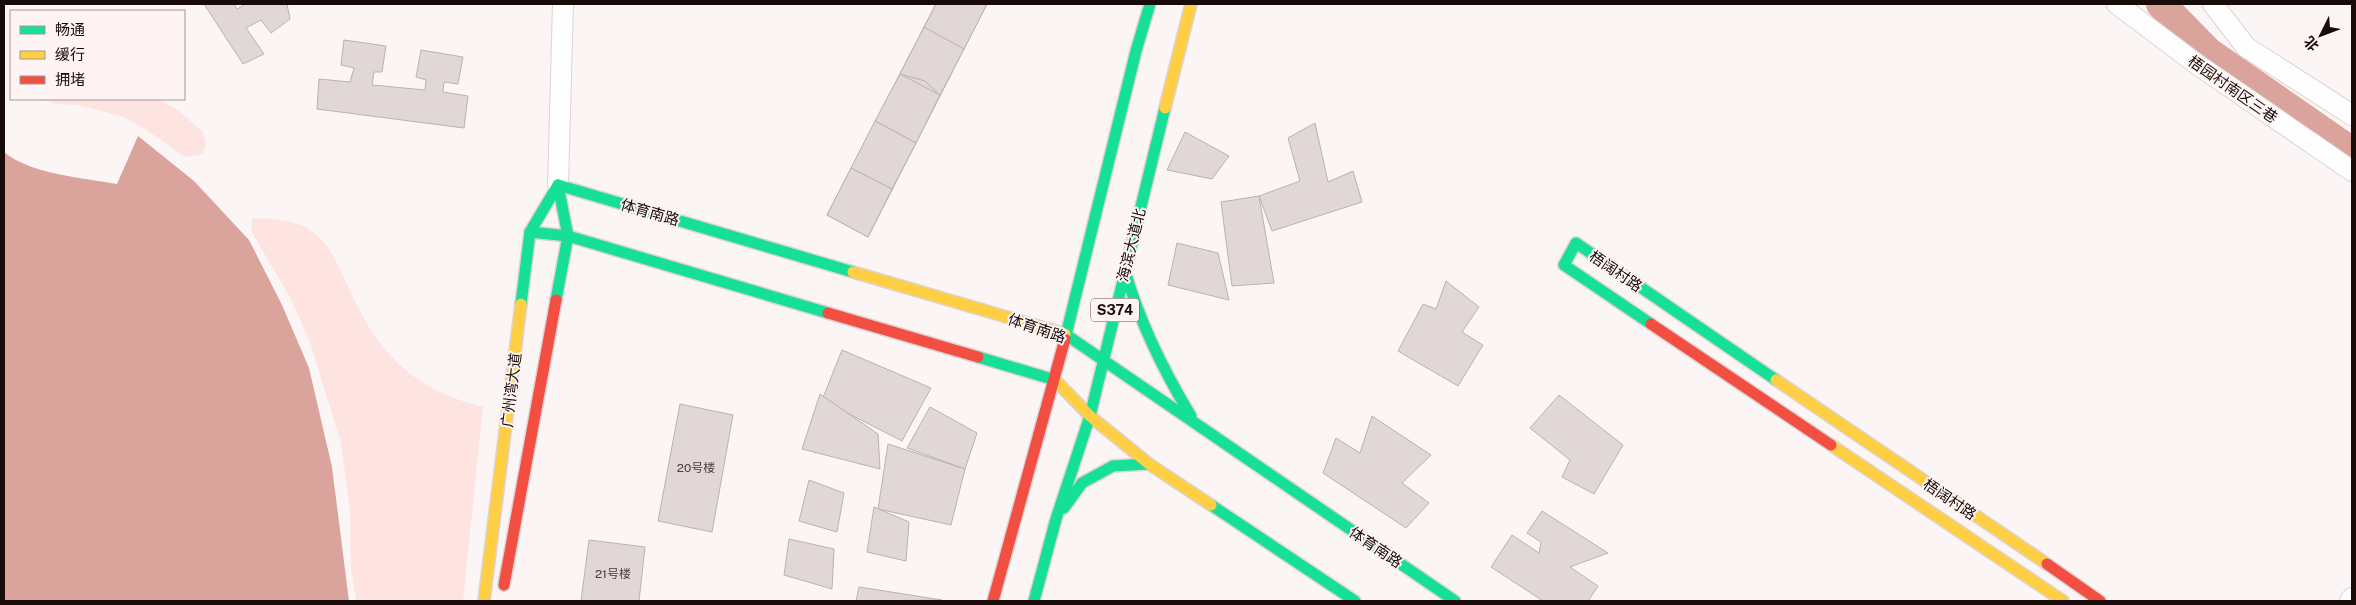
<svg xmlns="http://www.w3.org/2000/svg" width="2356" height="605" font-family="'Public Sans','Noto Sans SC',sans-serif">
  <rect width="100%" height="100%" fill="#fbf6f5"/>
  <g fill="#fde4e0">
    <path d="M42,99H159L178,110L203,132L206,144L203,154L185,157L145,129L121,116L77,105L56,104Z"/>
    <path d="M266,218C279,220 295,221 307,228C331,242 340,270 351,293C380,356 415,390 483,407L463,601H356L351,568L350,510L341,443L311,345L291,299L251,231L252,219Z"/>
  </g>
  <path fill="#daa39b" d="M138,136L194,181L249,240L282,305L309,368L332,467L349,601H4V152C30,174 83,178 117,184Z"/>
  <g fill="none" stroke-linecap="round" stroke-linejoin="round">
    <path stroke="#daa39b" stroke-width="30" d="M2161,4L2208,52L2352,152"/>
  </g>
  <g fill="#e1d7d6" stroke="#bbb1b0">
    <path d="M204,4H234L237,9L246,4H287L290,19L271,33L261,20L246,28L264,54L243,64Z"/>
    <path d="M936,4H987L964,49L924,27Z"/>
    <path d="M936,4H987L868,237L827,215Z"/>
    <path d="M924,27L964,49L940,95L925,81L900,74Z"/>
    <path d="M344,40L386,46L382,72H374L372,85L425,90L426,80L416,77L421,50L463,57L458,84L444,82L443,92L468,96L464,128L317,109L319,79L350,82L354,68L341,65Z"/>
    <path d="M900,74L940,95L916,143L875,121Z"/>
    <path d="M875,121L916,143L892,189L851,168Z"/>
    <path d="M1315,123L1328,182L1353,171L1362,202L1272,231L1259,196L1300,181L1288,138Z"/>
    <path d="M1185,132L1229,156L1212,179L1167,170Z"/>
    <path d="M851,168L892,189L868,237L827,215Z"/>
    <path d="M1259,196L1274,283L1232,286L1221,202Z"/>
    <path d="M1177,243L1218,253L1229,300L1168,285Z"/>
    <path d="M1446,281L1479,307L1462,332L1483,345L1458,386L1398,351L1423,304L1436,309Z"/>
    <path d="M842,350L931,388L902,441L822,400Z"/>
    <path d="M820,394L878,434L880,469L802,449Z"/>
    <path d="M1559,395L1623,445L1594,494L1562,477L1570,460L1530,428Z"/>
    <path d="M680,404L733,415L712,532L658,521Z"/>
    <path d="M930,407L977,433L965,469L907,448Z"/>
    <path d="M1372,416L1431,455L1402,483L1429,503L1406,528L1323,473L1336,438L1360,453Z"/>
    <path d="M888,444L965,469L951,525L878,509Z"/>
    <path d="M809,480L844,493L837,532L799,521Z"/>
    <path d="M874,507L909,522L906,561L867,552Z"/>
    <path d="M1542,511L1608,553L1570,567L1598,586L1588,601H1543L1491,567L1512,535L1539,553L1541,542L1527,533Z"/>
    <path d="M789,539L834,549L832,589L784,575Z"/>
    <path d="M589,540L645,547L639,601H581Z"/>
    <path d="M859,587L942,600L856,601Z"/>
  </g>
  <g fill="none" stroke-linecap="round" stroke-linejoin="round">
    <defs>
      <g id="street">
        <path d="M2117,4L2198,65L2352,171"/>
        <path d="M2213,4L2246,47L2352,115"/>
        <path d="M558,185L563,4"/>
        <path d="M2350,601L2352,598"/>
      </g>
      <g id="fast">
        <path d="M558,185L853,272"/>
        <path d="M530,232L568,236L828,313"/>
        <path d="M1125,271C1140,323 1163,370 1191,416"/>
        <path d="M556,300L568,236L558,185"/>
        <path d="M521,304L530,232L558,185"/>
        <path d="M1651,324L1564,265L1576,243L1776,380"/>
        <path d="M1065,334L1455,601"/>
        <path d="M1065,339L1136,51L1150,4"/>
        <path d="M978,357L1055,380"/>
        <path d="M1211,505L1355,601"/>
        <path d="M1064,508L1082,483L1113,466L1149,464"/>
        <path d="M1034,601L1056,519L1090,416L1165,108"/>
      </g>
      <g id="slow">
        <path d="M1165,108L1191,4"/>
        <path d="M853,272L1065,334"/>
        <path d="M1055,380L1090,416L1149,464L1211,505"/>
        <path d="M1776,380L2047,564"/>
        <path d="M1831,445L2063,601"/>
        <path d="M484,601L521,304"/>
      </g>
      <g id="jam">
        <path d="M828,313L978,357"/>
        <path d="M1651,324L1831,445"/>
        <path d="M2047,564L2100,601"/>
        <path d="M504,585L556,300"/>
        <path d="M993,601L1065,339"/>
      </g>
    </defs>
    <use href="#street" stroke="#ddd3d2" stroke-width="22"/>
    <use href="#fast" stroke="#ddd3d2" stroke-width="14"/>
    <use href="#slow" stroke="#ddd3d2" stroke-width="14"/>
    <use href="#jam" stroke="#ddd3d2" stroke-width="14"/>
    <use href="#street" stroke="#fefefe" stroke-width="20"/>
    <use href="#fast" stroke="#16e098" stroke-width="11"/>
    <use href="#slow" stroke="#ffcf43" stroke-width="11"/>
    <use href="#jam" stroke="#f24e42" stroke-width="11"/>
  </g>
  <g text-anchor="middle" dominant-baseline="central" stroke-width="4" stroke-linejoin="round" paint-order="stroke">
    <g font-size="12" fill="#4b3e3c">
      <text x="696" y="468">20号楼</text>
      <text x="613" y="574">21号楼</text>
    </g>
    <rect fill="#fdf4f3" stroke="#5d514f" stroke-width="1" x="1091" y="298.5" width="48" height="23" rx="4"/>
    <g font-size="14" font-weight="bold" fill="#190b09">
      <text x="1115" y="310">S374</text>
    </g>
    <g font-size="15" fill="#190b09" stroke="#fdf4f3">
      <text transform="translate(2233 89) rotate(35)">梧园村南区三巷</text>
      <text transform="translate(650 212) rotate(16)">体育南路</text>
      <text transform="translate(1131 245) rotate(-76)">海滨大道北</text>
      <text transform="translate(1616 271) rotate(34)">梧阔村路</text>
      <text transform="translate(1037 328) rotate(19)">体育南路</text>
      <text transform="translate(511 390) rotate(-83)">广州湾大道</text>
      <text transform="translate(1950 499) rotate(34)">梧阔村路</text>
      <text transform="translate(1376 547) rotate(34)">体育南路</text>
    </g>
  </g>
  <rect width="2356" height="605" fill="none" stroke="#190b09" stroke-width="10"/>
  <rect x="10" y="10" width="175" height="90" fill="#fdf4f3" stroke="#a29795"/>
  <rect x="20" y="26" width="25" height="8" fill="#16e098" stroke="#a29795"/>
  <text x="55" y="35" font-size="15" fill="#190b09">畅通</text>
  <rect x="20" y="51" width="25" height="8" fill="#ffcf43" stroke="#a29795"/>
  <text x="55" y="60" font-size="15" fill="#190b09">缓行</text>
  <rect x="20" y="76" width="25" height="8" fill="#f24e42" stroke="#a29795"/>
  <text x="55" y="85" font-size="15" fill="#190b09">拥堵</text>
  <g transform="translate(2321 35) rotate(228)" stroke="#fdf4f3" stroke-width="4" paint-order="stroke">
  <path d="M0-4L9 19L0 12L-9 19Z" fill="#190b09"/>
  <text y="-8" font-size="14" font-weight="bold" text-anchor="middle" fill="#190b09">北</text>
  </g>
</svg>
